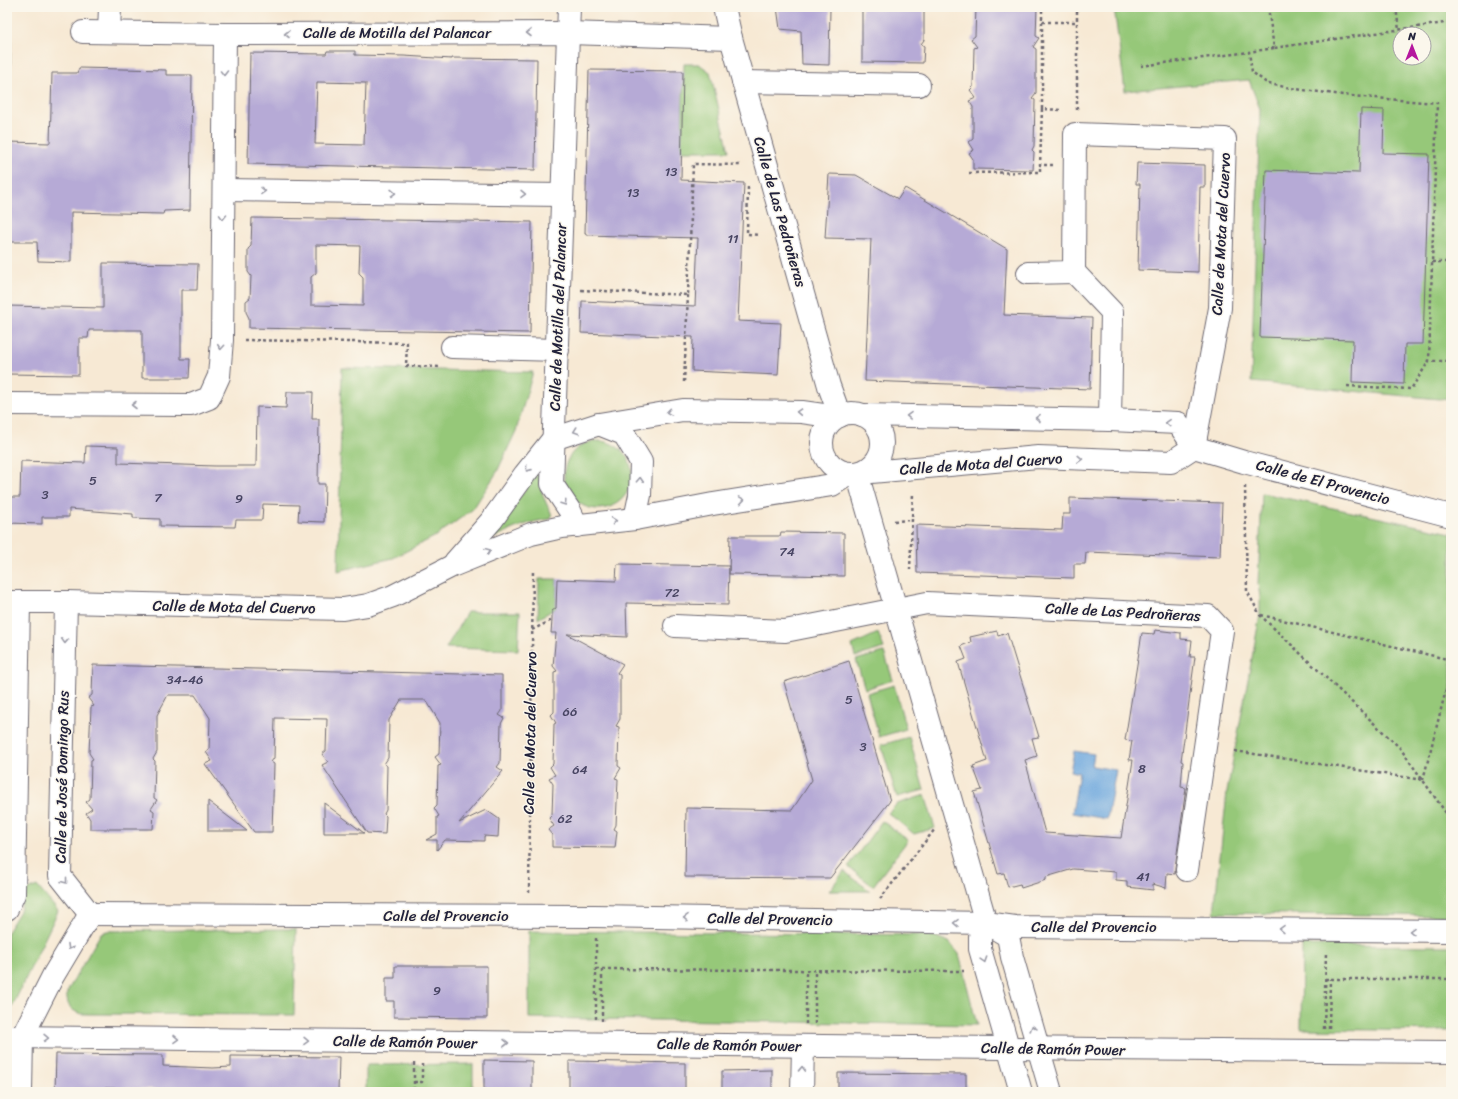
<svg xmlns="http://www.w3.org/2000/svg" width="1458" height="1099" font-family="Sriracha,sans-serif">
  <rect width="100%" height="100%" fill="#fbf7ec"/>
  <filter id="ink" filterUnits="userSpaceOnUse"><feTurbulence type="fractalNoise" baseFrequency=".025" numOctaves="2"/><feDisplacementMap in="SourceGraphic" scale="8" xChannelSelector="R" yChannelSelector="G"/><feConvolveMatrix kernelMatrix="1 2 1 2 8 2 1 2 1" color-interpolation-filters="sRGB"/></filter>
  <filter id="wash" filterUnits="userSpaceOnUse"><feTurbulence type="fractalNoise" baseFrequency=".012" numOctaves="4" result="noise"/><feDisplacementMap in="SourceGraphic" scale="16" xChannelSelector="R" yChannelSelector="G"/><feGaussianBlur stdDeviation="0.9" result="paint"/><feColorMatrix in="noise" values="0 0 0 0 0 0 0 0 0 0 0 0 0 0 0 0 0 1.4 0 .05"/><feComposite in="paint" operator="in"/></filter>
  <g filter="url(#wash)">
    <rect width="100%" height="100%" fill="#f7e9d4"/>
    <g fill="#96c879" stroke="#5c755a" fill-rule="evenodd">
      <path d="M1114,7H1451V400L1251,382L1260,109L1249,80L1125,91ZM1400,34H1424V58H1400Z"/>
      <path d="M7,35H11L9,119H7Z"/>
      <path d="M684,64H699L710,72L729,151H681Z"/>
      <path d="M342,368L533,372L516,431L497,472L473,509L436,536L393,558L338,571Z"/>
      <circle cx="598" cy="475" r="34"/>
      <path d="M539,471C539,489 544,499 552,515L550,519C530,521 512,529 495,537L492,534Z"/>
      <path d="M1262,493L1451,533V916L1214,913L1227,792L1260,615V597L1258,584Z"/>
      <path d="M539,579H557L556,608L538,619Z"/>
      <path d="M467,612H520L518,650L446,648Z"/>
      <path d="M878,633L884,648L855,657L852,645Z"/>
      <path d="M884,652L893,680L865,689L856,660Z"/>
      <path d="M894,685L906,729L879,737L867,693Z"/>
      <path d="M909,737L924,790L897,797L881,745Z"/>
      <path d="M925,795L935,828L914,834L888,813L897,804Z"/>
      <path d="M882,821L908,840L873,886L848,867Z"/>
      <path d="M844,871L870,891H829Z"/>
      <path d="M37,886L58,911L12,1007L7,1010V932L20,911L25,891Z"/>
      <path d="M296,929L294,1015L81,1014C69,1010 66,1003 67,992L101,933L107,931Z"/>
      <path d="M529,931L931,935L949,942L959,954L977,1025L529,1018Z"/>
      <path d="M1302,945L1451,946V1031L1301,1029Z"/>
      <path d="M473,1064V1092H366V1065Z"/>
    </g>
    <path fill="#6ea8de" stroke="#48658c" d="M1074,751L1094,754L1092,766L1116,770L1107,819L1072,813L1079,773L1070,771Z"/>
    <g id="blocks">
      <g fill="#b6aad6" fill-rule="evenodd">
        <path d="M777,7H830L829,65L802,64L801,31L780,29Z"/>
        <path d="M862,7H924V40L921,44L924,46L923,63L862,62Z"/>
        <path d="M976,7H1037L1036,36L1039,38L1033,47L1036,49V93L1032,98L1035,100L1034,146L1032,150L1034,152L1033,170L973,169V159L969,153L974,150L969,142L973,139V107L969,101L976,98L970,90L973,87L974,48L977,47L971,39L975,36Z"/>
        <path d="M327,51H355V55L404,56L452,59V58L537,59L535,170L248,164L250,53L326,54ZM317,82L366,83L364,145L315,144Z"/>
        <path d="M79,68L166,70V75H192L190,210L164,211L163,214L71,212V262L38,261L37,242H7V142L50,143L52,73H77Z"/>
        <path d="M589,70L683,71L681,180L744,183L738,321L781,323L778,375L692,371L693,337L581,333L582,301L695,306L698,238L586,235V233H585Z"/>
        <path d="M1361,109L1384,110L1383,153L1429,154L1423,344H1405L1404,384L1352,382L1353,340L1260,337L1266,170L1359,173Z"/>
        <path d="M1137,163L1205,165V187H1200L1198,272L1138,270L1140,184H1136Z"/>
        <path d="M829,174L856,175L898,199L905,188L1007,249L1004,315L1092,318L1090,389L865,381L871,239L825,238Z"/>
        <path d="M252,218L532,222L530,333L249,328V318L246,312V301L250,298L251,276L248,272V249L251,246ZM316,245L360,246L359,273L363,277V306L311,305V277L316,273Z"/>
        <path d="M103,263L198,264L197,290H181V359H190L189,378H142V330H89L88,338H79V375L7,374V306L103,308Z"/>
        <path d="M287,392H313L312,419H319L318,484H325L324,522L298,521L299,505L263,504L262,520H236L235,527L160,526V519L133,518V514L69,509V517H42V524L7,523V497H20L21,461L85,463L86,446L118,447V463L215,466H256L257,407L286,408Z"/>
        <path d="M1070,498L1222,503L1220,557L1086,552L1085,564H1074V578L917,573L916,525L1062,530L1063,514H1070Z"/>
        <path d="M781,532L844,533V576L729,574L730,536H780Z"/>
        <path d="M617,564L729,566L728,605L626,603L627,637L567,634L623,664L617,673L620,675V719L616,726L619,727L618,766L621,768L615,778L618,779L616,825L614,829L617,831L615,848L552,847V835L548,830L554,826L549,818L552,815L553,784L549,778L555,775L550,767L553,764L554,724L556,723L551,715L554,712V672L557,671L553,666L556,633H551L552,620V611L556,608L557,579L616,581Z"/>
        <path d="M1155,630L1181,633V639L1192,640L1190,657H1195L1181,761L1183,762L1181,787L1186,788L1175,868V874L1167,873L1166,888L1153,884V890L1127,887V881L1116,880V872L1073,869L1046,877V880L1021,888L1020,884L1008,887L1004,873L998,874L974,792L982,790L973,766L987,761L958,662L966,659L961,646L971,642L970,637L997,631L998,636L1007,633L1039,737L1032,738L1037,756L1025,760L1045,833L1121,838L1133,760H1129L1132,741L1125,740L1142,633L1154,634Z"/>
        <path d="M849,661L890,801L830,878L685,877L686,808L792,810L812,780L784,682Z"/>
        <path d="M93,665L502,675V711L499,715L504,718L501,724L500,763L497,767L503,771L459,823L486,810L499,819L498,837L484,836V841L445,840L437,850V840H426L437,834V817L439,816L434,808L437,805L438,766L441,765L435,757L439,754L440,723L426,700H401L389,720L388,758L384,764L387,766L386,810L384,814L386,816L385,834L367,833L322,765L328,762L322,754L326,751L327,719L275,718L274,758L271,762L274,764L272,832H254L205,764L212,761L206,752L209,750L210,718L195,695H168L157,715V752L153,759L155,761L154,798L157,800L151,809L154,811L153,829H90V819L86,813L92,809L86,802L90,799L91,760L93,759L89,753L91,707L94,706L88,698L92,695Z"/>
        <path d="M208,801L247,831H208Z"/>
        <path d="M324,803L364,833H324Z"/>
        <path d="M395,966H487V1018L394,1017V1001H386V978H395Z"/>
        <path d="M56,1054L163,1055V1066L213,1068L231,1067V1056L339,1057L338,1092H157V1089L105,1088V1092H55Z"/>
        <path d="M484,1060L532,1061V1092H484Z"/>
        <path d="M569,1061L685,1063V1092H569Z"/>
        <path d="M772,1070V1092H722V1071Z"/>
        <path d="M838,1073L966,1074V1092H838Z"/>
      </g>
    </g>
  </g>
  <g filter="url(#ink)">
    <use href="#blocks" fill-opacity="0" stroke="#6d6871" stroke-width="1"/>
    <g fill="none" stroke-linecap="round" stroke-linejoin="round">
      <defs>
        <g id="minor">
          <path d="M569,7L552,484L570,511L577,526"/>
          <path d="M724,7L731,38L829,386L840,416"/>
          <path d="M83,32L225,34L568,33L731,38"/>
          <path d="M109,32L110,7"/>
          <path d="M743,82L919,85"/>
          <path d="M224,190L562,195"/>
          <path d="M1074,272L1112,312L1110,420"/>
          <path d="M452,347L558,350"/>
          <path d="M7,404L191,405L209,398L219,376L222,340L225,34"/>
          <circle cx="852" cy="443" r="30"/>
          <path d="M862,415L1110,420L1178,423L1194,447"/>
          <path d="M599,424L624,434L641,462L640,495L635,519"/>
          <path d="M1194,447L1244,462L1451,516"/>
          <path d="M857,473L986,923L1008,936L1012,957L1051,1092"/>
          <path d="M860,473L1038,457L1171,462L1194,447L1220,308L1225,139L1075,134L1074,272L1028,273"/>
          <path d="M455,562L492,520L525,474L553,439L599,424L683,410L802,412L837,417"/>
          <path d="M7,602H66L343,609L368,605L393,596L452,566L531,534L562,527L635,519L713,504L832,485L849,474"/>
          <path d="M66,602L60,876L90,914"/>
          <path d="M675,626L785,631L927,603L1208,616L1222,631L1187,870"/>
          <path d="M7,909L14,894L19,602"/>
          <path d="M90,914L595,916L986,923L1015,927L1451,931"/>
          <path d="M986,923L980,937V949L1021,1092"/>
          <path d="M7,1037L1098,1049L1451,1052"/>
          <path d="M21,1092L22,1037L53,976L90,914"/>
          <path d="M802,1092L803,1046"/>
        </g>
      </defs>
      <use href="#minor" stroke="#6d6871" stroke-width="24"/>
      <g stroke="#6d6871" stroke-width="2.5" stroke-dasharray="3 3" stroke-linecap="butt">
        <path d="M1268,7L1274,48L1451,22"/>
        <path d="M1396,7L1399,30"/>
        <path d="M1042,22H1077"/>
        <path d="M1274,48L1249,52L1252,72L1268,84L1303,90L1351,96L1437,103L1429,361H1451"/>
        <path d="M1141,66L1249,52"/>
        <path d="M1042,109V7"/>
        <path d="M1077,110V7"/>
        <path d="M1053,165H1040L1042,109L1062,110"/>
        <path d="M969,173L1040,172V165"/>
        <path d="M748,187L747,234L759,235"/>
        <path d="M1432,262H1451"/>
        <path d="M581,290L688,295L693,164L742,165"/>
        <path d="M244,340L407,343L406,366L441,367"/>
        <path d="M684,382L688,295"/>
        <path d="M1347,386L1411,389L1429,361"/>
        <path d="M1245,486L1247,591L1260,615L1400,748L1451,820"/>
        <path d="M894,521L912,520"/>
        <path d="M910,570L913,493"/>
        <path d="M1261,615L1451,660"/>
        <path d="M532,630L552,620"/>
        <path d="M1235,751L1423,780"/>
        <path d="M1423,780L1451,670"/>
        <path d="M529,893L533,569"/>
        <path d="M880,899L935,829"/>
        <path d="M596,938V1021"/>
        <path d="M596,969L964,971"/>
        <path d="M1325,979H1451"/>
        <path d="M602,1021V970"/>
        <path d="M806,1024V970"/>
        <path d="M815,1024V970"/>
        <path d="M1329,1028L1330,979"/>
        <path d="M1324,1029L1326,952"/>
        <path d="M414,1063V1092"/>
        <path d="M414,1082H422V1064"/>
      </g>
      <use href="#minor" stroke="#fff" stroke-width="22"/>
    </g>
    <defs><path id="oneway-chevron" d="M-2-3.5L2.5 0L-2 3.5" fill="none" stroke-width="1.6" stroke-linecap="round" stroke-linejoin="round"/></defs>
    <g stroke="#9c9ca7">
      <use href="#oneway-chevron" transform="translate(529 33) rotate(180)"/>
      <use href="#oneway-chevron" transform="translate(287 34) rotate(180)"/>
      <use href="#oneway-chevron" transform="translate(224 73) rotate(90)"/>
      <use href="#oneway-chevron" transform="translate(263 191) rotate(1)"/>
      <use href="#oneway-chevron" transform="translate(393 193) rotate(1)"/>
      <use href="#oneway-chevron" transform="translate(523 194) rotate(1)"/>
      <use href="#oneway-chevron" transform="translate(223 217) rotate(91)"/>
      <use href="#oneway-chevron" transform="translate(221 347) rotate(95)"/>
      <use href="#oneway-chevron" transform="translate(134 405) rotate(-180)"/>
      <use href="#oneway-chevron" transform="translate(669 412) rotate(171)"/>
      <use href="#oneway-chevron" transform="translate(799 412) rotate(-177)"/>
      <use href="#oneway-chevron" transform="translate(909 416) rotate(-179)"/>
      <use href="#oneway-chevron" transform="translate(1038 418) rotate(-179)"/>
      <use href="#oneway-chevron" transform="translate(1168 423) rotate(-177)"/>
      <use href="#oneway-chevron" transform="translate(576 431) rotate(161)"/>
      <use href="#oneway-chevron" transform="translate(1080 459) rotate(2)"/>
      <use href="#oneway-chevron" transform="translate(528 469) rotate(129)"/>
      <use href="#oneway-chevron" transform="translate(640 480) rotate(-87)"/>
      <use href="#oneway-chevron" transform="translate(742 500) rotate(-9)"/>
      <use href="#oneway-chevron" transform="translate(564 503) rotate(56)"/>
      <use href="#oneway-chevron" transform="translate(614 521) rotate(-7)"/>
      <use href="#oneway-chevron" transform="translate(488 551) rotate(-22)"/>
      <use href="#oneway-chevron" transform="translate(65 641) rotate(92)"/>
      <use href="#oneway-chevron" transform="translate(65 881) rotate(52)"/>
      <use href="#oneway-chevron" transform="translate(686 918) rotate(-179)"/>
      <use href="#oneway-chevron" transform="translate(956 923) rotate(-179)"/>
      <use href="#oneway-chevron" transform="translate(1282 929) rotate(-179)"/>
      <use href="#oneway-chevron" transform="translate(1412 931) rotate(-179)"/>
      <use href="#oneway-chevron" transform="translate(70 947) rotate(120)"/>
      <use href="#oneway-chevron" transform="translate(984 960) rotate(72)"/>
      <use href="#oneway-chevron" transform="translate(1033 1028) rotate(-106)"/>
      <use href="#oneway-chevron" transform="translate(46 1038) rotate(1)"/>
      <use href="#oneway-chevron" transform="translate(176 1039) rotate(1)"/>
      <use href="#oneway-chevron" transform="translate(306 1041) rotate(1)"/>
      <use href="#oneway-chevron" transform="translate(506 1043)"/>
      <use href="#oneway-chevron" transform="translate(802 1069) rotate(-88)"/>
    </g>
  </g>
  <g text-anchor="middle" dominant-baseline="central" stroke-width="3" stroke-linejoin="round" paint-order="stroke">
    <g font-size="13" fill="#474462">
      <text x="671" y="171">13</text>
      <text x="633" y="192">13</text>
      <text x="733" y="238">11</text>
      <text x="93" y="480">5</text>
      <text x="45" y="494">3</text>
      <text x="158" y="497">7</text>
      <text x="239" y="498">9</text>
      <text x="787" y="551">74</text>
      <text x="672" y="592">72</text>
      <text x="185" y="679">34-46</text>
      <text x="849" y="699">5</text>
      <text x="570" y="711">66</text>
      <text x="863" y="746">3</text>
      <text x="1142" y="768">8</text>
      <text x="580" y="769">64</text>
      <text x="565" y="818">62</text>
      <text x="1143" y="876">41</text>
      <text x="437" y="990">9</text>
    </g>
    <g font-size="15" fill="#22223b" stroke="#fbf7ec">
      <text x="397" y="33">Calle de Motilla del Palancar</text>
      <text transform="translate(780 212) rotate(74)">Calle de Las Pedroñeras</text>
      <text transform="translate(1221 234) rotate(-87)">Calle de Mota del Cuervo</text>
      <text transform="translate(558 317) rotate(-88)">Calle de Motilla del Palancar</text>
      <text transform="translate(981 464) rotate(-4)">Calle de Mota del Cuervo</text>
      <text transform="translate(1323 482) rotate(15)">Calle de El Provencio</text>
      <text transform="translate(234 607) rotate(1)">Calle de Mota del Cuervo</text>
      <text transform="translate(1123 612) rotate(3)">Calle de Las Pedroñeras</text>
      <text transform="translate(530 733) rotate(-89)">Calle de Mota del Cuervo</text>
      <text transform="translate(62 777) rotate(-89)">Calle de José Domingo Rus</text>
      <text x="446" y="916">Calle del Provencio</text>
      <text transform="translate(770 919) rotate(1)">Calle del Provencio</text>
      <text x="1094" y="927">Calle del Provencio</text>
      <text transform="translate(405 1042) rotate(1)">Calle de Ramón Power</text>
      <text transform="translate(729 1045) rotate(1)">Calle de Ramón Power</text>
      <text transform="translate(1053 1049) rotate(1)">Calle de Ramón Power</text>
    </g>
  </g>
  <rect width="1458" height="1099" fill="none" stroke="#fbf7ec" stroke-width="24"/>
  <g transform="translate(1412 46)"><circle r="19" fill="#fbf7ec" stroke="#a4a2a5"/>
  <path d="M0-3L7 15L0 10L-7 15Z" fill="#b5179e"/>
  <text y="-6" font-size="11" font-weight="bold" text-anchor="middle" fill="#22223b">N</text>
  </g>
</svg>
